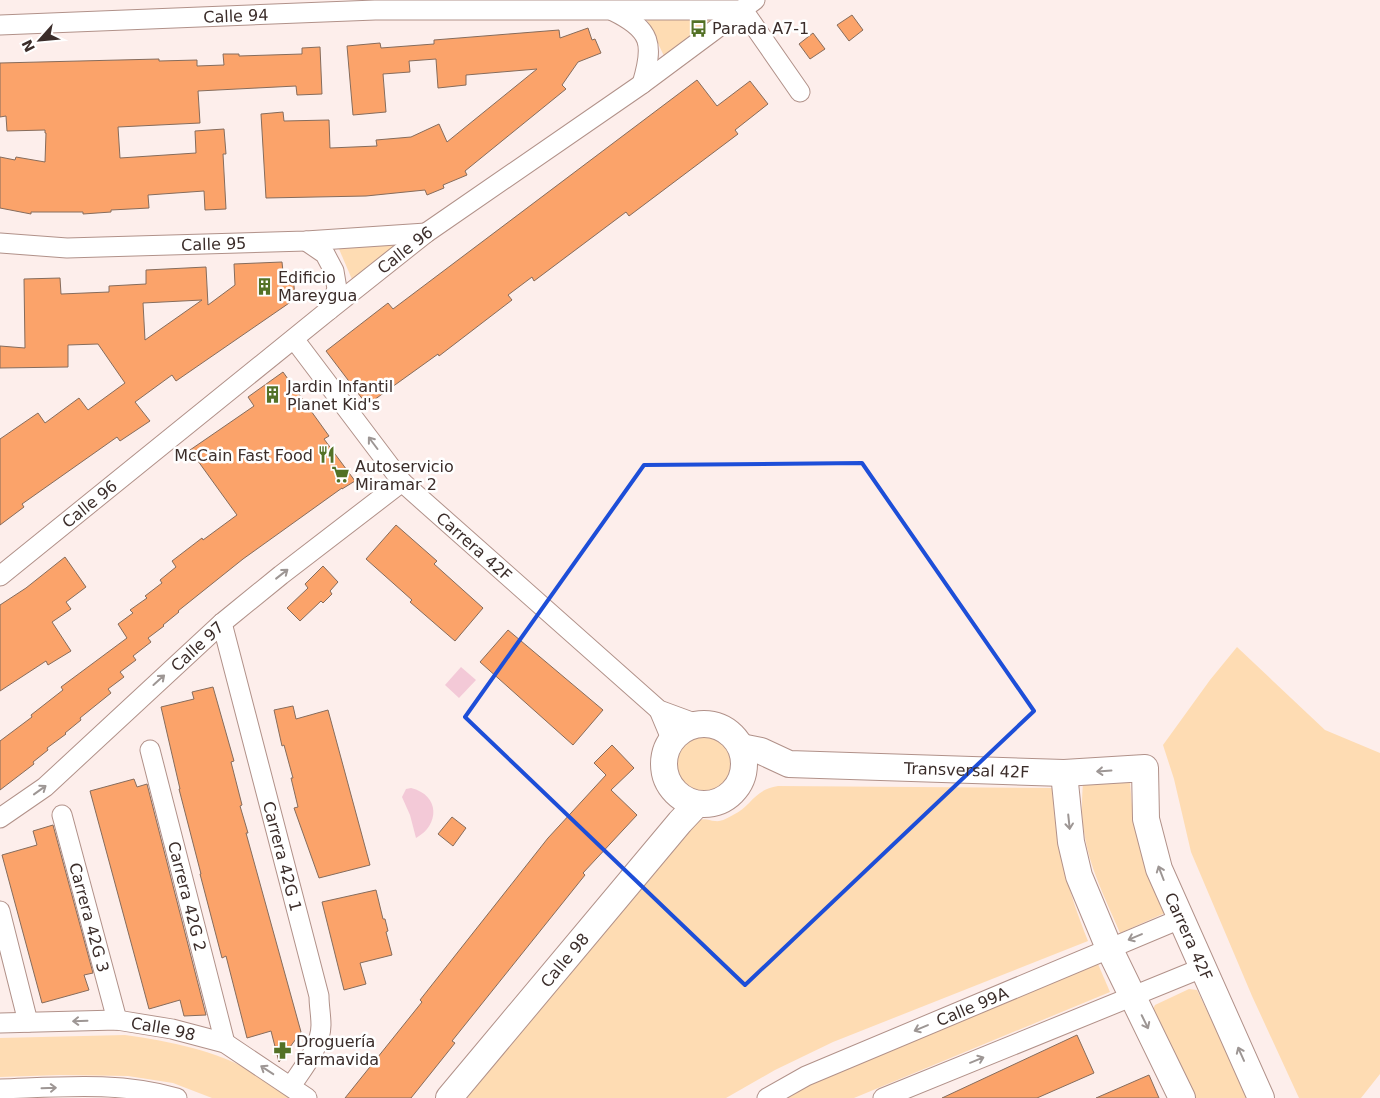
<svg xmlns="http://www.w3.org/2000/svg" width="1380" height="1098" font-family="'DejaVu Sans',sans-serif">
  <rect width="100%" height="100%" fill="#fdeeeb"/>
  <g fill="#fedcb3">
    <path d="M719,19L664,56L647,20Z"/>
    <path d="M403,241L354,284L339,249Z"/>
    <path d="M1237,647L1325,730L1380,753V1074L1361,1098H1299L1252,996L1191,852L1174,779L1163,745L1210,680Z"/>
    <circle cx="705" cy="764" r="35"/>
    <path d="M1121,781L1130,783L1133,816L1165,913L1120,933C1106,900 1089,867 1084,832C1081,815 1082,798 1083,782Z"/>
    <path d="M778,786L1052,788C1056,846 1067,888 1088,941L833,1042L775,1070L726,1098H463L663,849C671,843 692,822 700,820C705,818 710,821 715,821C721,822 728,818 733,815C752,806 753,790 778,786Z"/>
    <path d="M1098,964L1110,992L854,1098H783L811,1082Z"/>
    <path d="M1189,989L1197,990L1249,1098H1195L1152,1011L1155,1005Z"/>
    <path d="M125,1035C174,1042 219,1051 262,1077C272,1083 280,1091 290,1098H212L173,1083L128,1076L60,1075L0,1077V1038Z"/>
  </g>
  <g fill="#f3c9d7">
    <path d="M461,667L476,680L459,698L445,685Z"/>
    <path d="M411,788C440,795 440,825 416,838L410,815L402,797L406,789Z"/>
  </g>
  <g fill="#fba36a" stroke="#866c5c" fill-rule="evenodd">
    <path d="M852,15L863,30L849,41L837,25Z"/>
    <path d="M588,28L592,40L595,39L601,53L578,62L562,85L566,89L465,171L467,175L443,185L444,188L427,195L425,190L366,196L266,198L261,114L283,112L284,121L329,120L330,148L377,146L376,140L411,137L439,124L447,142L537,69L466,75V85L438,88L436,59L409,61L410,72L383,74L386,112L353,115L347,46L380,43L381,48L434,44V40L559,30L560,38Z"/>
    <path d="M813,33L825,49L810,59L799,44Z"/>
    <path d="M320,47L322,94L297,95L296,86L198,91L200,123L118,127L120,158L196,153L195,131L224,129L226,154H223L226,209L205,210L204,191L148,195L149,208L111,210V212L83,214V212H31V214L0,208V157L15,160L16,157L45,162L46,133H45V130L7,131L6,116L0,117V63L159,59V61L197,60V66L224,65L223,54H239V56L302,54V48Z"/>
    <path d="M697,80L717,106L750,81L768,104L735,130L738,134L629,216L626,212L534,281L532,277L508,295L512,300L439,356L438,354L367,405L326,351L388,303L393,309Z"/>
    <path d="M282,262L283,272L293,273L295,299L176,381L172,375L135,402L150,421L120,441L117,437L22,504L24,507L0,525V439L38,413L45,423L79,398L88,410L125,383L98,344L68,345V367L0,368V346L25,348L24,279L60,278L61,294L109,292V286L146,284V270L206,267L208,305L235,285L234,264ZM202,300L145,340L143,303Z"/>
    <path d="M283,372L329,436L324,439L355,481L342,489V488L243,559L178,611L179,612L163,625L164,626L148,638L151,642L133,656L136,660L120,672L124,677L108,689L111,693L80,718L81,720L65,733L66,734L47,748L48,750L33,762L34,764L0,790V741L32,717L31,715L63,690L61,687L127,638L118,624L133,613L130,610L147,598L145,596L162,583L160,580L176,567L172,561L202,538L203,540L237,515L190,450L254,406L248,397Z"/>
    <path d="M396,525L437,561L434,564L483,608L455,641L410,602L412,600L366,559Z"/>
    <path d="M65,557L86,587L66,602L71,609L52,622L71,651L48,665L46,661L0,691V605L26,588Z"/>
    <path d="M323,566L338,582L330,591L332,594L323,603L321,601L300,621L287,608L308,588L305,584Z"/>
    <path d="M508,630L603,710L573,745L480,662Z"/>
    <path d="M213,687L234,761L231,762L242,805L240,806L248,833H246L301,1032L279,1062L271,1031L247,1038L226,956L222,958L200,874H201L179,789H180L161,707L194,699L192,692Z"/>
    <path d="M293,706L296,719L328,710L370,865L319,878L294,808L298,807L291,778H293L284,745L282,746L274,710Z"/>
    <path d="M612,745L634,768L611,790L637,815L583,873L585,875L452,1041L455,1043L411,1098H345L422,1002L420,1000L548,838L606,775L594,763Z"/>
    <path d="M134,779L137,787L147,784L206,1015L184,1016L180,1000L149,1009L90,791Z"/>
    <path d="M452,817L466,828L453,846L438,834Z"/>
    <path d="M53,825L93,973L84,975L89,990L42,1003L2,855L37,845L33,831Z"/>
    <path d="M376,890L383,919H385L388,931L386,932L392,955L360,963L366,984L344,990L322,902Z"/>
    <path d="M1077,1035L1094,1073L1037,1098H942Z"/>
    <path d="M1149,1075L1159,1098H1096Z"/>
  </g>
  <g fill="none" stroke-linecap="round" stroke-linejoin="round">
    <defs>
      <g id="street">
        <path d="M743,10L800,92"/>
        <path d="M613,11C652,30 654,44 642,84"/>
        <path id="s1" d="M0,25L375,10H743"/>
        <path d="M306,241L325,254L334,271L337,289L329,310"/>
        <path id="s2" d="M0,243L67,248L306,241L426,233"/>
        <path id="s3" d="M294,339L402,482L659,710L697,724"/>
        <path id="s4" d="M0,576L329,310L426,233L642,84L755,0"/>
        <path id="s5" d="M222,623L319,996C319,1006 321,1015 321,1025C321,1047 303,1068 291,1086"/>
        <path d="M659,710L672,741"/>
        <path id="s6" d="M150,750L225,1043"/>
        <path id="s7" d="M62,815L117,1020"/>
        <path id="s8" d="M0,818L45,787L222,623L281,575L402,482"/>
        <path d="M0,911L28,1022"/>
        <path id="s9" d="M0,1023L117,1020L172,1029L225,1043L307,1098"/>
        <path d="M0,1089C59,1087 119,1081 177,1098"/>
        <path id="s10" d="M767,1098L806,1076L1180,919"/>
        <path d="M883,1098L1202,968"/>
      </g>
      <g id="secondary">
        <circle cx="704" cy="764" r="40"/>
        <path id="s11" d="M741,747L761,751L789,764L1064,773L1145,768L1146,819L1159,869L1261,1098"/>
        <path d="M1064,773L1071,842L1079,876L1109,948L1182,1098"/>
        <path id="s12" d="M449,1098L680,822L697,804"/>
      </g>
    </defs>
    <use href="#street" stroke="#b19189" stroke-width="21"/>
    <use href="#secondary" stroke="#b19189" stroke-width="28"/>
    <use href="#street" stroke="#fff" stroke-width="19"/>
    <use href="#secondary" stroke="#fff" stroke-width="26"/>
  </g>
  <defs><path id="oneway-shaft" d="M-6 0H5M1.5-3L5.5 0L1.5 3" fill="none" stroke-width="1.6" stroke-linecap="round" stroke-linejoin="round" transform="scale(1.25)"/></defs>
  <g stroke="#9d9694">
    <use href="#oneway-shaft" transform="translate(373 443) rotate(-127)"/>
    <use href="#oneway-shaft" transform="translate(282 574) rotate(-38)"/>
    <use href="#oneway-shaft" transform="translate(159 680) rotate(-42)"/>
    <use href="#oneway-shaft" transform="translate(1104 771) rotate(176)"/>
    <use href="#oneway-shaft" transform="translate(40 790) rotate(-36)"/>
    <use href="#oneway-shaft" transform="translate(1069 822) rotate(84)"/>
    <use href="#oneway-shaft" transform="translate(1161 873) rotate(-111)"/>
    <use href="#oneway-shaft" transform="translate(1135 937) rotate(157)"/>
    <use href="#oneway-shaft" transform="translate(80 1021) rotate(178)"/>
    <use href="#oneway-shaft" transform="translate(1145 1022) rotate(64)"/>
    <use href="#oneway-shaft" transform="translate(921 1028) rotate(157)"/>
    <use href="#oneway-shaft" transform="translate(1241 1054) rotate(-114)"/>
    <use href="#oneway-shaft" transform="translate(977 1060) rotate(-22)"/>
    <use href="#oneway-shaft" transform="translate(267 1070) rotate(-147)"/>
    <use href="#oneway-shaft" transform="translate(49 1088) rotate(-2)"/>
  </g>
  <path fill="none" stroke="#1d4ed8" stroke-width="4" stroke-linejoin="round" d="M862,463L1034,711L745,985L465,717L644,465Z"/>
  <defs>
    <symbol id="bus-bare" viewBox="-9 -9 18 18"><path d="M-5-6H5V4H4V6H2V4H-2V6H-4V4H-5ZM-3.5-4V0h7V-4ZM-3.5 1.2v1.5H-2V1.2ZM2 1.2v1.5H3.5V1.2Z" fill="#537126" stroke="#fff" stroke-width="2.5" paint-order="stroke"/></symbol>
    <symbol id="building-bare" viewBox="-9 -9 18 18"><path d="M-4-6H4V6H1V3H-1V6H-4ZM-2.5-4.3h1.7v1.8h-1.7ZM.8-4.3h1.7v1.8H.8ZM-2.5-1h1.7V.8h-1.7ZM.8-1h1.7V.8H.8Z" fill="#537126" stroke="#fff" stroke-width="2.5" paint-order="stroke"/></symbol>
    <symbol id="restaurant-bare" viewBox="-9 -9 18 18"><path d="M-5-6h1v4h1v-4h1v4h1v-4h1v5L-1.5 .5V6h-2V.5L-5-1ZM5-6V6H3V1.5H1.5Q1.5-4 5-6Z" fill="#537126" stroke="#fff" stroke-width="2.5" paint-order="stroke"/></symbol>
    <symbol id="supermarket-bare" viewBox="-9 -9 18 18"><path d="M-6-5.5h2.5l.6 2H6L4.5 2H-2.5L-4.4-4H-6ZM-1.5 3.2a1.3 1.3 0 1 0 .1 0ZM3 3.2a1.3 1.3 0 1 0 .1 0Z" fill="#537126" stroke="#fff" stroke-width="2.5" paint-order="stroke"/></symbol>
    <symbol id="pharmacy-bare" viewBox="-9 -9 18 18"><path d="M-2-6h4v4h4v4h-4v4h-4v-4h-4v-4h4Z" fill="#537126" stroke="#fff" stroke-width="2.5" paint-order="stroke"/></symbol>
  </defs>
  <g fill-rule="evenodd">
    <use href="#bus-bare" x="686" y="16" width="25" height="25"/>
    <use href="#building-bare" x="252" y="274" width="25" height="25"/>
    <use href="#building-bare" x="260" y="382" width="25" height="25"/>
    <use href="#restaurant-bare" x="314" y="442" width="25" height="25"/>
    <use href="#supermarket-bare" x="328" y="462" width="25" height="25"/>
    <use href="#pharmacy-bare" x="270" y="1038" width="25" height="25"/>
  </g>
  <g text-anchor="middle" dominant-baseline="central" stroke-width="5" stroke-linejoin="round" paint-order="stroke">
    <g font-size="16" fill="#3b2d2a" stroke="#fff">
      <text stroke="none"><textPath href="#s1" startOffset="236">Calle 94</textPath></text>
      <text stroke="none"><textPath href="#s2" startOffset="214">Calle 95</textPath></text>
      <text stroke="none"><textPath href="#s4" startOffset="520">Calle 96</textPath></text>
      <text stroke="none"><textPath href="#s4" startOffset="115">Calle 96</textPath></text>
      <text stroke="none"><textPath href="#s3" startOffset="276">Carrera 42F</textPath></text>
      <text stroke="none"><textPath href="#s8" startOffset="262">Calle 97</textPath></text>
      <text stroke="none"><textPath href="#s11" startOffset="229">Transversal 42F</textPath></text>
      <text stroke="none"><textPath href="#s5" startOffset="241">Carrera 42G 1</textPath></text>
      <text stroke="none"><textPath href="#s6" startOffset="151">Carrera 42G 2</textPath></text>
      <text stroke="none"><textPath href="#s7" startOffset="106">Carrera 42G 3</textPath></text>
      <text stroke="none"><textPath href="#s11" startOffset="584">Carrera 42F</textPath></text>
      <text stroke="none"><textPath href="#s12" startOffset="180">Calle 98</textPath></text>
      <text stroke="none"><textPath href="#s10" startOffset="225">Calle 99A</textPath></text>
      <text stroke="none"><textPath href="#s9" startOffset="164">Calle 98</textPath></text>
    </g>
    <g font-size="16" fill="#3b2d2a" stroke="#fff" text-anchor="start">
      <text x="712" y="28">Parada A7-1</text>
      <text x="278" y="277">Edificio<tspan x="278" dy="18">Mareygua</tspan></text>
      <text x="287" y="386">Jardin Infantil<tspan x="287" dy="18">Planet Kid's</tspan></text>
      <text x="313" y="455" text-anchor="end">McCain Fast Food</text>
      <text x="355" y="466">Autoservicio<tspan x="355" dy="18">Miramar 2</tspan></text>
      <text x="296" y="1041">Droguería<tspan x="296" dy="18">Farmavida</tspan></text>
    </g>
  </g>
  <g transform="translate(40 40) rotate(243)" stroke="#ffffff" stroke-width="4" paint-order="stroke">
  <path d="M0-4L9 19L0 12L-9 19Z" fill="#3b2d2a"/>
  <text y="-8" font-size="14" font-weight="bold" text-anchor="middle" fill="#3b2d2a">N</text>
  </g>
</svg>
